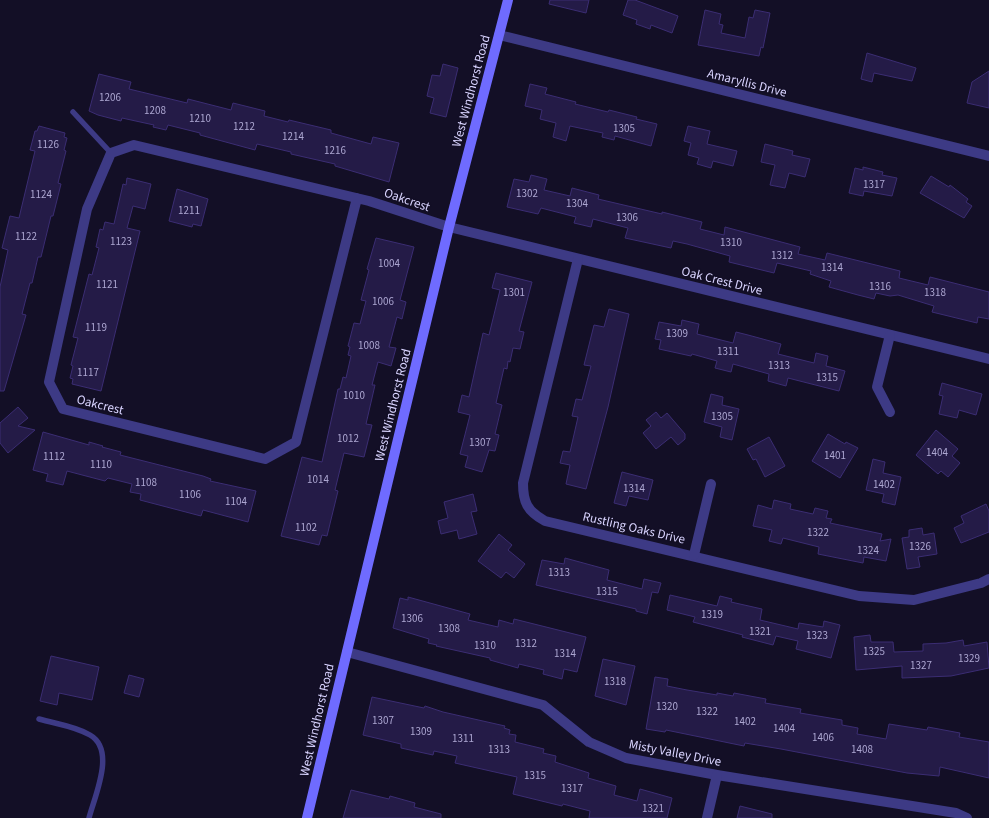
<svg xmlns="http://www.w3.org/2000/svg" width="989" height="818" font-family="'Source Sans 3',sans-serif">
  <rect width="100%" height="100%" fill="#130f26"/>
  <g fill="#241b47" stroke="#3b2d73">
    <path d="M550,0H589L586,13L549,4Z"/>
    <path d="M628,0H635L678,16L672,33L651,25L650,29L636,24L637,20L623,15Z"/>
    <path d="M705,10L721,14L719,24L723,25L721,33L745,38L749,17L753,18L755,10L770,13L763,48L761,47L759,56L698,45Z"/>
    <path d="M867,53L916,68L912,81L874,73L872,82L861,79Z"/>
    <path d="M443,64L458,68L446,117L430,113L434,98L427,96L432,75L440,76Z"/>
    <path d="M989,71V108L967,103L972,82Z"/>
    <path d="M99,74L131,82L129,89L187,103L188,99L231,110L233,103L265,111L264,116L288,122L289,120L331,130V133L371,144L373,137L399,143L389,182L335,166V164L291,154V152L257,144L255,150L200,135V133L168,125L166,130L153,127L154,125L122,118L121,121L98,115L89,111Z"/>
    <path d="M530,84L547,88L545,94L576,102L575,104L608,112L609,110L637,117L636,119L657,124L651,146L615,136L614,140L602,137L603,133L570,126L566,141L553,137L556,123L540,119L542,110L525,106Z"/>
    <path d="M39,126L65,133L64,137L67,138L64,150L66,151L58,183L61,184L53,216H51L41,257H38L32,283H30L22,314L26,315L4,391H0V287L8,250L2,248L10,216L19,218L35,151L30,150L35,131H37Z"/>
    <path d="M688,126L710,131L707,144L737,151L733,166L713,161L711,168L697,164L699,158L688,155L691,143L684,141Z"/>
    <path d="M765,144L793,151L792,155L810,159L805,177L789,173L785,188L770,185L775,165L761,162Z"/>
    <path d="M863,167L883,172L882,175L897,178L892,196L864,191L863,196L849,193L855,168L863,170Z"/>
    <path d="M531,175L547,179L544,190L570,196L572,188L599,195L598,199L662,214V212L702,222L700,229L724,235L725,227L800,247L798,254L825,260L827,253L900,271L899,278L928,285L930,277L989,292V319L978,317L977,323L932,312L934,306L898,295L890,296L876,293L874,299L858,295L829,287L831,281L810,274L811,271L777,263L774,273L729,262L730,256L687,244L673,241L671,248L625,238L628,228L593,219L591,227L574,223L576,217L541,208L538,214L507,207L514,179L529,182Z"/>
    <path d="M931,176L949,187L950,185L968,199L966,202L972,206L964,218L920,193Z"/>
    <path d="M127,178L151,184L145,209L133,206L127,228L140,231L101,391L72,384L73,379L70,378L73,366L71,365L78,338L73,337L89,274L92,275L99,248L96,247L100,229L103,230L105,222L114,224L123,184L126,185Z"/>
    <path d="M177,189L208,199L201,226L193,224L192,227L169,221Z"/>
    <path d="M376,238L414,247L400,300L406,302L402,319L397,317L389,347L396,348L391,366L378,362L372,385H375L366,424L372,425L364,457L344,453L335,490L338,491L327,536L322,535L319,545L281,536L302,457L322,462L338,389H340L343,377L346,378L351,356L348,355L350,347L348,346L354,323L360,324L366,301L361,300L369,270L367,269Z"/>
    <path d="M496,273L532,282L519,331L524,332L520,349L513,348L510,362L508,361L507,369L504,368L496,403L502,405L495,434L499,435L495,451L489,450L482,472L465,467L468,456L460,454L470,415L458,412L462,395L469,397L483,333L489,335L500,290L492,288Z"/>
    <path d="M609,309L629,314L608,407L586,489L566,484L570,465L560,463L563,451L570,452L578,417L572,416L576,399L582,400L591,366L584,365L594,325L604,327Z"/>
    <path d="M682,320L699,324L697,334L733,343L736,332L748,335L781,344L778,354L814,363L816,353L828,356L826,366L845,371L839,391L788,378L786,386L768,381L769,374L733,364L731,372L715,368L717,361L692,354L691,356L659,349L661,340L655,339L659,322L681,326Z"/>
    <path d="M942,383L982,394L976,415L959,410L957,418L939,414L943,396L939,395Z"/>
    <path d="M711,394L723,397L722,405L739,409L732,440L720,437L722,427L704,422Z"/>
    <path d="M18,407L28,418L18,426L35,430L8,453L0,443V423Z"/>
    <path d="M656,412L661,418L667,413L685,434V439L678,445L671,437L656,449L643,433L651,426L646,420Z"/>
    <path d="M936,430L958,449L952,456L960,463L948,477L941,471L938,474L916,455Z"/>
    <path d="M43,432L89,445V442L103,446L102,447L121,452L120,455L203,476L211,479L210,481L256,491L248,522L203,510L201,516L140,500L141,494L130,492L132,484L108,478L105,481L67,471L63,485L46,481L48,474L33,470Z"/>
    <path d="M828,434L845,444L846,442L858,448L840,478L812,461Z"/>
    <path d="M769,437L785,466L765,477L756,459L753,460L747,449Z"/>
    <path d="M873,459L885,462L883,473L901,477L895,505L882,502L884,494L866,490Z"/>
    <path d="M622,472L653,480L648,500L629,496L626,506L614,503Z"/>
    <path d="M473,494L477,511L471,512L477,534L459,539L457,530L441,534L438,521L448,518L444,502Z"/>
    <path d="M774,500L791,504L790,509L813,514L815,508L828,511L826,518L832,519L830,523L882,534L880,541L891,539L886,561L864,557L863,563L818,554L819,547L783,538L781,544L769,541L772,530L753,526L758,505L772,509Z"/>
    <path d="M986,504L989,511V532L961,543L954,528L964,523L961,516Z"/>
    <path d="M922,528L923,535L934,533L937,554L918,557L920,567L907,569L902,538L909,537V530Z"/>
    <path d="M499,534L512,545L508,550L525,564L514,578L506,572L501,578L478,561Z"/>
    <path d="M565,558L609,570L607,580L642,589L644,579L661,583L658,593L652,592L647,614L636,611V609L536,585L542,560L564,564Z"/>
    <path d="M670,595L717,606L720,596L732,599L731,602L762,609L760,620L798,629L799,623L823,627L824,621L840,625L831,658L796,649L798,641L776,636L773,645L742,637L743,635L693,622L695,617L667,610Z"/>
    <path d="M408,597L470,614L468,620L498,627L499,620L513,624L514,619L586,637L577,672L564,669L562,679L543,674L544,670L519,664L518,668L490,660V658L436,646L437,645L428,643L429,639L393,628L400,598L408,600Z"/>
    <path d="M870,635L871,642H893L894,652L923,651V644L946,643L963,640L964,646L987,642L989,668L951,676L902,678V666L856,670L854,637Z"/>
    <path d="M51,656L99,667L92,700L59,693L57,705L40,701Z"/>
    <path d="M603,659L635,666L626,705L595,696Z"/>
    <path d="M129,675L144,679L139,697L124,693Z"/>
    <path d="M655,677L668,679L667,686L687,690L717,695V693L733,696L734,693L766,699L765,703L801,709L800,713L842,720V725L858,728L857,734L886,739L889,724L927,730L928,727L960,733L959,737L989,742V778L940,767L939,776L907,773L781,749L745,743L744,746L666,730L665,732L646,729Z"/>
    <path d="M372,697L424,708L425,706L443,712L505,726L504,728L510,730L509,734L516,735L515,742L544,749L543,753L556,756L555,762L589,773L588,778L616,786L614,795L637,801L640,789L672,798L667,818H589L590,811L563,804L562,806L513,794L517,777L455,763L457,756L434,751L433,755L401,748V744L363,735Z"/>
    <path d="M351,790L389,799L390,796L415,803L414,807L441,814V818H343Z"/>
    <path d="M740,806L772,814V818H737Z"/>
  </g>
  <g fill="none" stroke-linecap="round" stroke-linejoin="round">
    <g stroke="#3d3a85" stroke-width="5.5">
      <path d="M73,112L111,153"/>
      <path d="M39,719C56,724 75,726 90,735C116,750 95,795 89,818"/>
    </g>
    <g stroke="#3d3a85" stroke-width="10">
      <path d="M499,35L989,156"/>
      <path d="M357,198L296,442L265,459L63,409L49,382L87,209L111,153L134,145L369,201L449,227L989,359"/>
      <path d="M578,259L523,483C523,502 527,511 545,521L859,596L914,600L981,583L989,579"/>
      <path d="M890,335L877,387L890,412"/>
      <path d="M694,555L711,484"/>
      <path d="M347,652L543,705L589,742L626,758L717,775L956,813L967,818"/>
      <path d="M707,818L717,775"/>
    </g>
    <path stroke="#6f6bff" stroke-width="10" d="M307,818L449,227L508,0"/>
  </g>
  <g text-anchor="middle" dominant-baseline="central" stroke-width="3" stroke-linejoin="round" paint-order="stroke">
    <g font-size="11" fill="#aca6d1">
      <text x="110" y="97">1206</text>
      <text x="155" y="110">1208</text>
      <text x="200" y="118">1210</text>
      <text x="244" y="126">1212</text>
      <text x="624" y="128">1305</text>
      <text x="293" y="136">1214</text>
      <text x="48" y="144">1126</text>
      <text x="335" y="150">1216</text>
      <text x="874" y="184">1317</text>
      <text x="527" y="193">1302</text>
      <text x="41" y="194">1124</text>
      <text x="577" y="203">1304</text>
      <text x="189" y="210">1211</text>
      <text x="627" y="217">1306</text>
      <text x="26" y="236">1122</text>
      <text x="121" y="241">1123</text>
      <text x="731" y="242">1310</text>
      <text x="782" y="255">1312</text>
      <text x="389" y="263">1004</text>
      <text x="832" y="267">1314</text>
      <text x="107" y="284">1121</text>
      <text x="880" y="286">1316</text>
      <text x="514" y="292">1301</text>
      <text x="935" y="292">1318</text>
      <text x="383" y="301">1006</text>
      <text x="96" y="327">1119</text>
      <text x="677" y="333">1309</text>
      <text x="369" y="345">1008</text>
      <text x="728" y="351">1311</text>
      <text x="779" y="365">1313</text>
      <text x="88" y="372">1117</text>
      <text x="827" y="377">1315</text>
      <text x="354" y="395">1010</text>
      <text x="722" y="416">1305</text>
      <text x="348" y="438">1012</text>
      <text x="480" y="442">1307</text>
      <text x="937" y="452">1404</text>
      <text x="835" y="455">1401</text>
      <text x="54" y="456">1112</text>
      <text x="101" y="464">1110</text>
      <text x="318" y="479">1014</text>
      <text x="146" y="482">1108</text>
      <text x="884" y="484">1402</text>
      <text x="634" y="488">1314</text>
      <text x="190" y="494">1106</text>
      <text x="236" y="501">1104</text>
      <text x="306" y="527">1102</text>
      <text x="818" y="532">1322</text>
      <text x="920" y="546">1326</text>
      <text x="868" y="550">1324</text>
      <text x="559" y="572">1313</text>
      <text x="607" y="591">1315</text>
      <text x="712" y="614">1319</text>
      <text x="412" y="618">1306</text>
      <text x="449" y="628">1308</text>
      <text x="760" y="631">1321</text>
      <text x="817" y="635">1323</text>
      <text x="526" y="643">1312</text>
      <text x="485" y="645">1310</text>
      <text x="874" y="651">1325</text>
      <text x="565" y="653">1314</text>
      <text x="969" y="658">1329</text>
      <text x="921" y="665">1327</text>
      <text x="615" y="681">1318</text>
      <text x="667" y="706">1320</text>
      <text x="707" y="711">1322</text>
      <text x="383" y="720">1307</text>
      <text x="745" y="721">1402</text>
      <text x="784" y="728">1404</text>
      <text x="421" y="731">1309</text>
      <text x="823" y="737">1406</text>
      <text x="463" y="738">1311</text>
      <text x="499" y="749">1313</text>
      <text x="862" y="749">1408</text>
      <text x="535" y="775">1315</text>
      <text x="572" y="788">1317</text>
      <text x="653" y="808">1321</text>
    </g>
    <g font-size="13" fill="#d9d4ff" stroke="#130f26">
      <text transform="translate(747 83) rotate(14)">Amaryllis Drive</text>
      <text transform="translate(471 91) rotate(-75)">West Windhorst Road</text>
      <text transform="translate(407 200) rotate(19)">Oakcrest</text>
      <text transform="translate(722 281) rotate(14)">Oak Crest Drive</text>
      <text transform="translate(100 405) rotate(14)">Oakcrest</text>
      <text transform="translate(393 405) rotate(-76)">West Windhorst Road</text>
      <text transform="translate(634 528) rotate(13)">Rustling Oaks Drive</text>
      <text transform="translate(317 720) rotate(-77)">West Windhorst Road</text>
      <text transform="translate(675 753) rotate(11)">Misty Valley Drive</text>
    </g>
  </g>
</svg>
